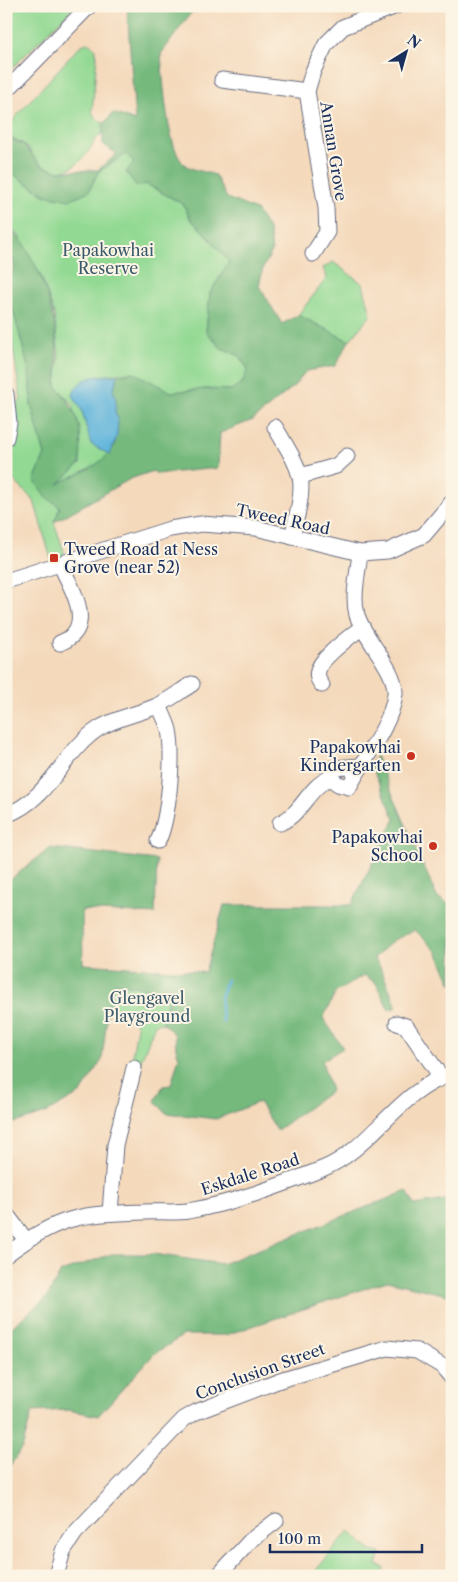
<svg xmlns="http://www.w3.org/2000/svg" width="458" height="1582" font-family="'Libre Caslon Text',serif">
  <rect width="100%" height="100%" fill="#fcf5e5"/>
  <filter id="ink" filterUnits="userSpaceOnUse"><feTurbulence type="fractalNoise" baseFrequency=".02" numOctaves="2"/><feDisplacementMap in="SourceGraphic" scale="10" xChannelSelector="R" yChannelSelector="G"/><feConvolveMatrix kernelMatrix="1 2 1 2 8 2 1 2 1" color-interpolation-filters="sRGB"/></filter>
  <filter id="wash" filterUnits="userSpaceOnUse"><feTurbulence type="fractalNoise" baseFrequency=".0096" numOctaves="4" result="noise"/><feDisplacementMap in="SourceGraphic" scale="20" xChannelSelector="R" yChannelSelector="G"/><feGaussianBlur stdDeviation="1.12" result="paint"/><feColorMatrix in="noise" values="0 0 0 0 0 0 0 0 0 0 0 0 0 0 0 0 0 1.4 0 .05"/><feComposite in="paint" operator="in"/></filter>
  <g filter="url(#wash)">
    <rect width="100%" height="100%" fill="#f4d9bb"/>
    <g fill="#92d993" stroke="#568478">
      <path d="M12,6H75L6,74V11Z"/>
      <path d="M88,42L95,48L97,56L92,112L96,119L106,124V130C103,134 97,136 95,140C83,164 62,183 37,161C33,158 32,152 28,148C23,142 15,140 8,137L6,132L17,115L80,46Z"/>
      <path d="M126,154L134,162L146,184L183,204L191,220L205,233L229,262L210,293L206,331L221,348L238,355L248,369L243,382L231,390L206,389L171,392L133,372L98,376L73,395L82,411L91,444L110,455C94,468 73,476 55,486L74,406L56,386L59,357L54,314L42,278L18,234L6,229V169L44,195L89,191L98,172Z"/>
      <path d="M333,262L363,284L371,315L349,341L298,315L327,278L323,268Z"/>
      <path d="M6,295L14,313L29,371L31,405L45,455L34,480L46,497L61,507L54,522L65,554L51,559L34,501L6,472V461L16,421L15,405L21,400L9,322H6Z"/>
      <path d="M114,982L169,993L163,1023L155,1024L139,1066L131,1064L137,1026L133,1019L108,1012Z"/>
      <path d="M349,1531L371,1551L381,1553L377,1565L385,1568L382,1576H311Z"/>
    </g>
    <g fill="#75b97d" stroke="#48746e">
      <path d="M127,6H196L161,54C163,78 167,151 185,165C192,170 206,172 215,175L227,198L256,210L269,230L272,251L263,268L259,286L282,324L298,315L349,341L335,366L306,371L294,386L253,420L220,433L218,468L157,474L153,471L130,479L54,522L60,507L46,497L34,480L45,455L31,405L29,371L14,313L6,295V275L14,268L7,230C20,235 23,243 30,255C53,296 60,339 56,386C81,415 82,427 80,464L58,484C91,466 126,460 115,413C113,404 117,399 113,391L118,375L133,372L171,392L206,389L231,390L243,382L248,369L238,355L221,348L206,331L210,293L229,262L205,233L191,220L183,204L146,184L137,187L126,172L134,162L126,154L98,172L89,191L69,200L45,195L6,169V137L23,144L42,166L58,171L98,170L117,154L103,144V125L113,113L135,121Z"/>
      <path d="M376,756L437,897L452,906V984L437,952L415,930L394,940L374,958L380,967L397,1007L389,1010L376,983L364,975L336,992L323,1018L343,1048L322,1061L331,1091L277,1130L259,1102L216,1119L166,1113L155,1101L163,1086L171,1085L179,1057L176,1049L175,1035L163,1023L169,993L115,982L108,1007L102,1060L81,1093L46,1113L14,1123L6,1119V883L50,848L157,860L155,914L82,910L83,964L205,972L224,905H351L395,819L371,765Z"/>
      <path d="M407,1191L414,1205L452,1199V1296L387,1281L226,1335H184L154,1354L98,1416L68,1410L32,1412L22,1449L6,1471V1332L47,1297L61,1272L112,1254H153L222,1264Z"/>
    </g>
    <path fill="#5fb4db" stroke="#3d729c" d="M118,375L113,391L116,397L115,412L118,419L117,436L110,455L91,444L82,411L73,395C79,375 99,376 118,375Z"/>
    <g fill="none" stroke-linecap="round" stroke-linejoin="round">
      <path stroke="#5fb4db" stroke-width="3" d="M223,1022C220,1006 219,995 227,980"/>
    </g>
  </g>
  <g filter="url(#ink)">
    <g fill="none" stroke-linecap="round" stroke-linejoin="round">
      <defs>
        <g id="minor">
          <path d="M222,80L307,91"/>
          <path d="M6,91L89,6"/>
          <path d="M313,254L327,232L326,208L307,91L313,71L326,44L343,27L396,6"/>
          <path d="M6,394L9,423L6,438"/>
          <path d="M275,427C306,479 306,478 292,537"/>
          <path d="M301,476L336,466L347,456"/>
          <path d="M6,581L170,529L201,524L256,528L360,553L388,551L424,535L452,502"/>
          <path d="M60,643C97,628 72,589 60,564"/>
          <path d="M322,685C319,681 316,677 318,671C320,658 351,636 362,627"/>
          <path d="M360,766L334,768L330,778L338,784L349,787C363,760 392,724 395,694C397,670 364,639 357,615C352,596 358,573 360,553"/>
          <path d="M6,815C50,799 63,752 98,729C116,717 140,714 159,705C170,699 181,691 192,684"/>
          <path d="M280,823C302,814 308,787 330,778"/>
          <path d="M158,841C169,818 174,756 169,730C167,722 162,713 159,705"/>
          <path d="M397,1023L406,1026L441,1077"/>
          <path d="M110,1213L115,1145L134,1068"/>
          <path d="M6,1214L26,1240"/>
          <path d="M6,1255C58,1216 80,1214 143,1212C158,1211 174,1213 188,1211C234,1203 279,1186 322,1169C372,1149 398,1090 452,1074"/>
          <path d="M56,1576L63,1551L75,1533L184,1419L196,1412L280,1380L387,1348L417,1351L442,1366L452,1378"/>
          <path d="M218,1576L250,1541L276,1521"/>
        </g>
      </defs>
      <use href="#minor" stroke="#676a7f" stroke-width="17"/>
      <use href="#minor" stroke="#fff" stroke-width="15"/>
    </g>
  </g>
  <g fill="#c8321e" stroke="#fcf5e5" stroke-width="2">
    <rect x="49" y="553" width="10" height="10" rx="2.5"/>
    <circle cx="411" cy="756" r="5"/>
    <circle cx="433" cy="846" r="5"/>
  </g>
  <g text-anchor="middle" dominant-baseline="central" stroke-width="4" stroke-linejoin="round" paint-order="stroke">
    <g font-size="16" fill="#1b2f5e" stroke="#fcf5e5">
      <text transform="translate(334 151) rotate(81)">Annan Grove</text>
      <text transform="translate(283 519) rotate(12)">Tweed Road</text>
      <text transform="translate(250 1174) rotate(-18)">Eskdale Road</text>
      <text transform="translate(260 1371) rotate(-20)">Conclusion Street</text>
    </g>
    <g font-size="16" fill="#395a6b" stroke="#fcf5e5">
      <text x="108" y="250">Papakowhai<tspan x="108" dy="18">Reserve</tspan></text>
      <text x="147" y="998">Glengavel<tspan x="147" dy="18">Playground</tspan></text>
    </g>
    <g font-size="16" fill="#1b2f5e" stroke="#fcf5e5" text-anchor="end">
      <text x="64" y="549" text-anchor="start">Tweed Road at Ness<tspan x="64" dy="18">Grove (near 52)</tspan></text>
      <text x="401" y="747">Papakowhai<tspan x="401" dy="18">Kindergarten</tspan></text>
      <text x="423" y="837">Papakowhai<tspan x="423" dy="18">School</tspan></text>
    </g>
  </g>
  <rect width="458" height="1582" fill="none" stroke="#fcf5e5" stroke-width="25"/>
  <g transform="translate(406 52) rotate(37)" stroke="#fcf5e5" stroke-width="4" paint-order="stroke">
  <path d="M0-4L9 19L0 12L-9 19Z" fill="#1b2f5e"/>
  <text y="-8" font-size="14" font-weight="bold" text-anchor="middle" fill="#1b2f5e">N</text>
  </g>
  <path d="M270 1544v8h152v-8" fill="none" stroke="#1b2f5e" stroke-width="2.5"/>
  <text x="278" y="1544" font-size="15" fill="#1b2f5e" stroke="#fcf5e5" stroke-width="4" paint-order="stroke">100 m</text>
</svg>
